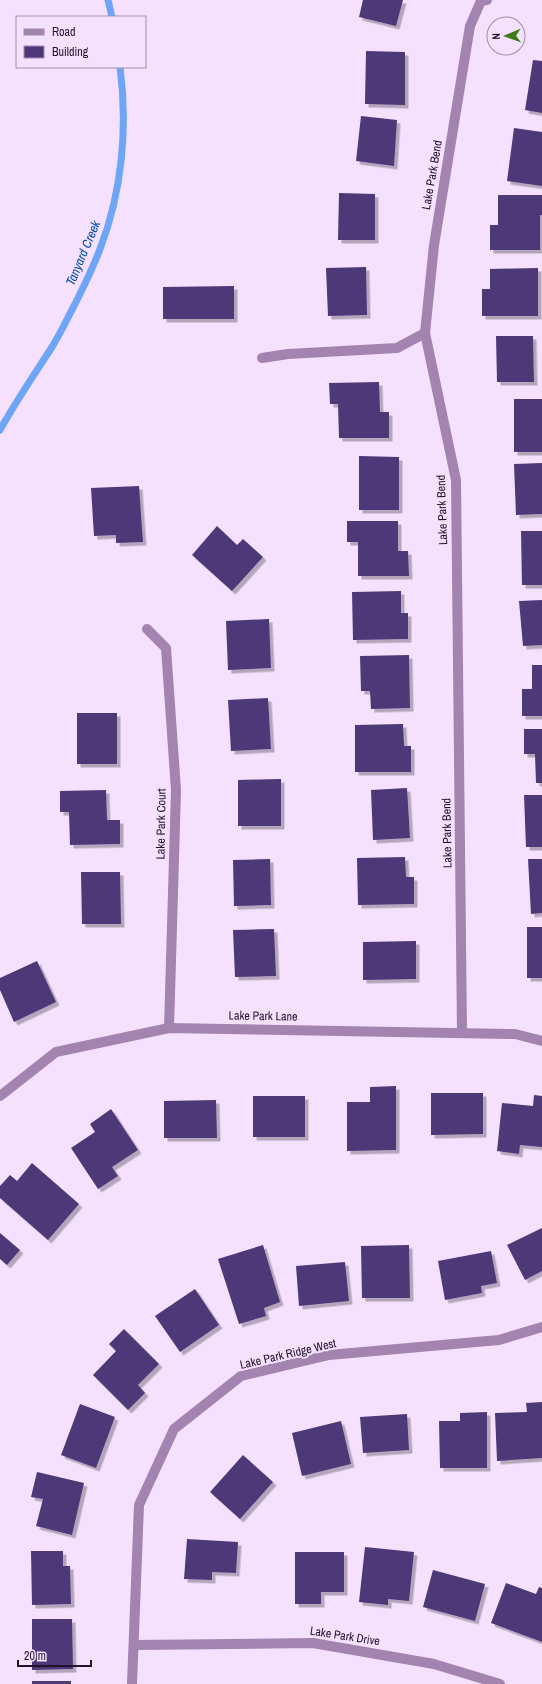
<svg xmlns="http://www.w3.org/2000/svg" width="542" height="1684" font-family="'Archivo Narrow',sans-serif">
  <defs>
    <filter id="shadow"><feDropShadow dx="3.5" dy="3.5" stdDeviation="0" flood-color="#0004"/></filter>
  </defs>
  <rect width="100%" height="100%" fill="#f5e1fd"/>
  <g fill="none" stroke-linecap="round" stroke-linejoin="round">
    <g stroke="#6ea6f5" stroke-width="7">
      <path d="M108,0L112,17"/>
      <path d="M0,430C16,401 34,375 52,347C60,334 67,319 75,304C84,286 93,268 100,249C122,192 128,128 120,67"/>
    </g>
  </g>
  <g fill="#4d3778" filter="url(#shadow)">
    <path d="M363,0H403L396,26L359,17Z"/>
    <path d="M366,51L405,52V105L365,104Z"/>
    <path d="M533,60L542,61V113L525,110Z"/>
    <path d="M361,116L397,120L394,166L356,161Z"/>
    <path d="M514,128L542,132V186L507,181Z"/>
    <path d="M339,193L375,194V240H338Z"/>
    <path d="M498,195H542V215H540V250H490V225H498Z"/>
    <path d="M366,267L367,315L328,316L326,268Z"/>
    <path d="M538,268V316H482V289H490V269Z"/>
    <path d="M234,286V319H163V287Z"/>
    <path d="M496,336H533L534,382H497Z"/>
    <path d="M379,382L380,412H389V438H339L338,404H330L329,383Z"/>
    <rect x="514" y="399" width="28" height="53"/>
    <path d="M359,456L399,457V510H359Z"/>
    <path d="M542,463V514L516,515L514,464Z"/>
    <path d="M139,486L143,542L116,543V535L94,536L91,488Z"/>
    <path d="M347,521H398V551H408L409,576H358V542H347Z"/>
    <path d="M217,526L237,545L243,539L263,557L232,591L192,555Z"/>
    <path d="M521,531H542V585H522Z"/>
    <path d="M401,591V613H408V639L353,640L352,592Z"/>
    <path d="M542,600V645L523,646L519,601Z"/>
    <path d="M269,619L271,668L228,670L226,621Z"/>
    <path d="M409,655L410,708L371,709L370,691H361L360,656Z"/>
    <path d="M532,665H542V716H522V689H532Z"/>
    <path d="M268,698L271,749L231,751L228,700Z"/>
    <rect x="77" y="713" width="40" height="51"/>
    <path d="M403,724L404,746H411V772H355V725Z"/>
    <path d="M524,729H542V783H536L535,754H524Z"/>
    <path d="M281,779V826H238V780Z"/>
    <path d="M407,788L410,838L373,840L371,790Z"/>
    <path d="M106,790L107,820H120V844L70,845L69,812H60V791Z"/>
    <path d="M524,795H542V847H526Z"/>
    <path d="M405,857L406,877H414V904L358,905L357,858Z"/>
    <path d="M270,859L271,905L234,906L233,860Z"/>
    <path d="M528,859H542V913L531,914Z"/>
    <path d="M81,872H120L121,924H82Z"/>
    <rect x="527" y="927" width="15" height="51"/>
    <path d="M274,929L276,976L235,977L233,930Z"/>
    <path d="M416,941V979L363,980V942Z"/>
    <path d="M37,961L56,1002L14,1022L0,990V978Z"/>
    <path d="M396,1086V1150L347,1151V1102H370V1087Z"/>
    <path d="M431,1093H483V1134L431,1135Z"/>
    <path d="M534,1095L542,1096V1147L520,1145L519,1154L497,1151L502,1103L533,1106Z"/>
    <rect x="253" y="1096" width="52" height="41"/>
    <path d="M216,1100L217,1138H164V1101Z"/>
    <path d="M111,1109L138,1150L112,1167L118,1176L98,1189L71,1148L95,1132L90,1124Z"/>
    <path d="M32,1163L79,1204L48,1240L0,1198V1186L10,1175L17,1181Z"/>
    <path d="M542,1228V1271L525,1280L507,1245Z"/>
    <path d="M0,1233L20,1250L7,1265L0,1259Z"/>
    <path d="M263,1245L280,1302L264,1308L266,1316L239,1324L218,1259Z"/>
    <path d="M409,1245L410,1298H362L361,1246Z"/>
    <path d="M491,1251L497,1283L481,1286L482,1293L445,1300L438,1261Z"/>
    <path d="M345,1262L349,1301L299,1306L296,1266Z"/>
    <path d="M195,1289L219,1325L180,1352L155,1316Z"/>
    <path d="M124,1329L159,1364L138,1385L145,1393L128,1410L93,1375L116,1351L109,1344Z"/>
    <path d="M542,1402V1458L497,1461L495,1413L527,1412L526,1403Z"/>
    <path d="M80,1404L115,1417L96,1468L61,1455Z"/>
    <path d="M487,1412V1468H440L439,1421H460V1413Z"/>
    <path d="M407,1414L409,1450L363,1453L360,1417Z"/>
    <path d="M341,1421L351,1464L302,1476L292,1433Z"/>
    <path d="M243,1455L273,1482L240,1519L210,1492Z"/>
    <path d="M37,1472L84,1483L72,1535L36,1526L43,1499L31,1497Z"/>
    <path d="M187,1539L238,1542L236,1573L212,1572V1580L184,1579Z"/>
    <path d="M365,1547L414,1552L409,1601L388,1599V1605L359,1602Z"/>
    <path d="M31,1551H63V1566H70L71,1604L32,1605Z"/>
    <path d="M295,1552H344V1592H321V1604H295Z"/>
    <path d="M433,1570L485,1584L475,1621L423,1607Z"/>
    <path d="M506,1583L536,1594L539,1587L542,1588V1642L491,1623Z"/>
    <path d="M32,1619H72L73,1669L32,1670Z"/>
    <rect x="32" y="1681" width="39" height="3"/>
  </g>
  <g fill="none" stroke-linecap="round" stroke-linejoin="round">
    <path stroke="#a383af" stroke-width="10" d="M262,358L288,354L397,348L425,333"/>
    <g stroke="#a383af" stroke-width="10">
      <path d="M147,629L166,648L176,790L169,1028"/>
      <path d="M462,1033L456,480L425,333L434,245L470,26L481,1L487,0"/>
      <path d="M0,1096L56,1052L169,1028L515,1034L542,1041"/>
      <path d="M134,1645L313,1643L434,1664L500,1684"/>
      <path d="M132,1684L139,1505L174,1429L241,1376L329,1355L499,1340L542,1327"/>
    </g>
  </g>
  <g text-anchor="middle" dominant-baseline="central" stroke-width="4" stroke-linejoin="round" paint-order="stroke">
    <g font-size="12" fill="#23112a" stroke="#f5e1fd">
      <text transform="translate(432 175) rotate(-80)">Lake Park Bend</text>
      <text transform="translate(442 510) rotate(-92)">Lake Park Bend</text>
      <text transform="translate(161 824) rotate(-89)">Lake Park Court</text>
      <text transform="translate(447 833) rotate(-91)">Lake Park Bend</text>
      <text transform="translate(263 1016) rotate(1)">Lake Park Lane</text>
      <text transform="translate(288 1354) rotate(-13)">Lake Park Ridge West</text>
      <text transform="translate(345 1636) rotate(9)">Lake Park Drive</text>
    </g>
    <g font-size="13" font-style="italic" fill="#0450a6" stroke="#f5e1fd">
      <text transform="translate(83 253) rotate(-67)">Tanyard Creek</text>
    </g>
  </g>
  <rect x="16" y="16" width="130" height="52" fill="#f5e1fd" stroke="#a18ea9"/>
  <rect x="24" y="29" width="20" height="6" fill="#a383af" stroke="#a18ea9"/>
  <text x="52" y="36" font-size="12" fill="#23112a">Road</text>
  <rect x="24" y="46" width="20" height="12" fill="#4d3778" stroke="#a18ea9"/>
  <text x="52" y="56" font-size="12" fill="#23112a">Building</text>
  <g transform="translate(506 36) rotate(268)"><circle r="19" fill="#f5e1fd" stroke="#a18ea9"/>
  <path d="M0-3L7 15L0 10L-7 15Z" fill="#3c7b18"/>
  <text y="-6" font-size="11" font-weight="bold" text-anchor="middle" fill="#23112a">N</text>
  </g>
  <path d="M18 1660v6h73v-6" fill="none" stroke="#23112a" stroke-width="2"/>
  <text x="24" y="1660" font-size="12" fill="#23112a" stroke="#f5e1fd" stroke-width="3" paint-order="stroke">20 m</text>
</svg>
